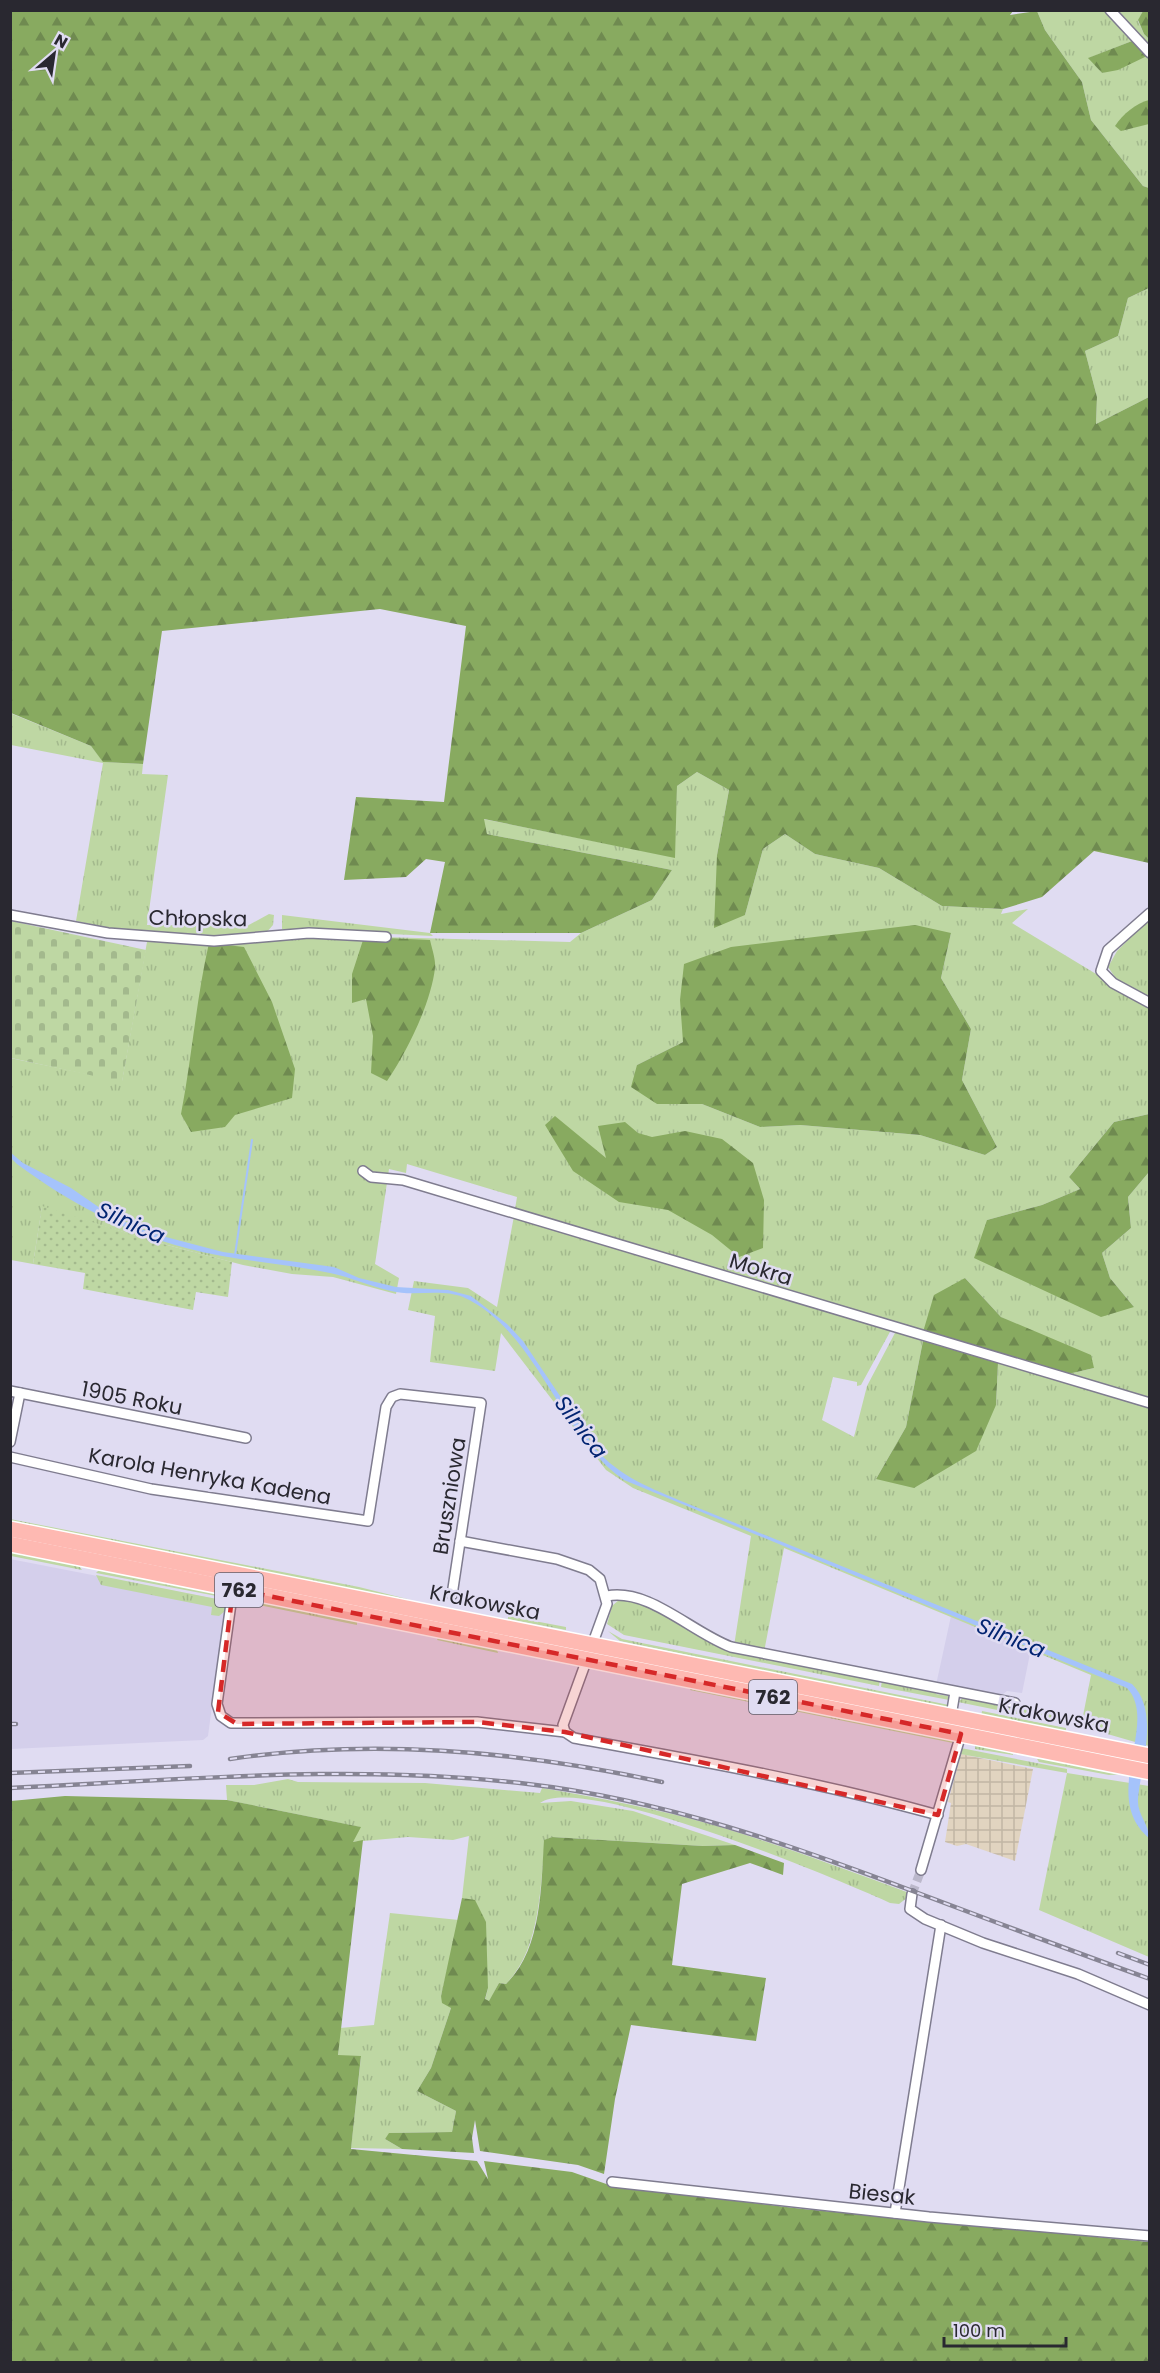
<svg xmlns="http://www.w3.org/2000/svg" width="1160" height="2373" font-family="Poppins,sans-serif">
  <defs>
    <pattern id="industrial-grid" width="8" height="8" patternUnits="userSpaceOnUse" patternTransform="scale(1.5)"><rect width="8" height="8" fill="#e1d4c0"/><path d="M0 4h8M4 0v8" fill="none" stroke="#c1b6a5"/></pattern>
    <pattern id="grass-tufts" width="24" height="20" patternUnits="userSpaceOnUse" patternTransform="scale(1.5)"><rect width="24" height="20" fill="#bed7a3"/><path d="M3 7l-1-3M5 7V3M7 7l1-3M15 17l-1-3M17 17v-4M19 17l1-3" fill="none" stroke="#a3b98d"/></pattern>
    <pattern id="forest-firs" width="22" height="20" patternUnits="userSpaceOnUse" patternTransform="scale(1.5)"><rect width="22" height="20" fill="#88aa60"/><path d="M5 1l3.5 6h-7zM16 11l3.5 6h-7z" fill="#6f8a50"/></pattern>
    <pattern id="cemetery-stones" width="16" height="16" patternUnits="userSpaceOnUse" patternTransform="scale(1.5)"><rect width="16" height="16" fill="#bed7a3"/><path d="M2 7V4a2 2 0 0 1 4 0v3zM10 15v-3a2 2 0 0 1 4 0v3z" fill="#a3b98d"/></pattern>
    <pattern id="park-dots" width="8" height="8" patternUnits="userSpaceOnUse" patternTransform="scale(1.5)"><rect width="8" height="8" fill="#bed7a3"/><path d="M2 2h.1M6 6h.1" fill="none" stroke="#a3b98d" stroke-width="1.8" stroke-linecap="round"/></pattern>
  </defs>
  <rect width="100%" height="100%" fill="#e0dcf2"/>
  <g fill="#d4cfeb">
    <path d="M10,1559L226,1601L208,1736L203,1740L11,1749Z"/>
    <path d="M951,1616L1031,1649L1022,1693L1007,1691L999,1697L936,1685Z"/>
  </g>
  <path fill="url(#industrial-grid)" d="M961,1754L1033,1769L1015,1861L966,1844L957,1846L945,1842L951,1803L948,1802Z"/>
  <g fill="url(#grass-tufts)" fill-rule="evenodd">
    <path d="M1037,11H1107L1132,41L1089,58L1102,73L1149,55V188L1143,186L1091,120L1082,82L1045,30Z"/>
    <path d="M1113,11H1143L1138,21L1144,34L1149,39V49Z"/>
    <path d="M1149,288V397L1096,424L1097,397L1085,351L1118,336L1128,298Z"/>
    <path d="M10,713L91,746L104,762L143,764L142,774L168,775L147,925L247,926L269,914L274,915L273,925L266,933L214,935L126,932L76,921L103,763L11,745Z"/>
    <path d="M697,772L729,790L717,855L745,915L763,849L785,834L815,854L879,868L942,906L1003,909L1001,914L1028,909L1012,923L1149,1006V1114L1114,1122L1069,1177L1080,1189L1042,1205L987,1220L1134,1307L1110,1278L1102,1253L1131,1228L1128,1197L1149,1172V1400L1068,1374L1094,1368L1001,1317L965,1278L923,1332L515,1209L517,1197L407,1164L406,1173L389,1169L375,1264L399,1278L396,1294L333,1277L292,1274L243,1265L152,1241L42,1207L33,1264L11,1260L10,1058L122,1081L147,942L209,943L308,935L570,942L581,933L652,900L672,870L487,834L483,819L674,857L677,786ZM951,933L941,978L971,1029L962,1080L997,1147L985,1155L920,1135L800,1125L760,1127L702,1104H657L637,1065L683,1042Z"/>
    <path d="M282,915L430,933L433,936L282,929Z"/>
    <path d="M1149,919V997L1117,980L1108,967L1117,951Z"/>
    <path d="M514,1216L891,1330L861,1385L857,1386V1382L833,1377L822,1420L854,1437L867,1386L896,1331L923,1341L906,1427L876,1479L996,1405L998,1363L1149,1406V1746L1090,1729L958,1702L964,1697L1082,1721L1091,1675L784,1548L764,1652L734,1646L751,1536L633,1488L606,1470L501,1333L495,1371L430,1362L435,1316L408,1310L414,1281L468,1288L497,1307Z"/>
    <path d="M10,1519L359,1587L411,1600L11,1524Z"/>
    <path d="M10,1550L78,1564L82,1570L11,1556Z"/>
    <path d="M100,1569L224,1593L227,1598L96,1573Z"/>
    <path d="M96,1575L227,1601L225,1611L219,1616L211,1615L212,1607L101,1585Z"/>
    <path d="M238,1597L357,1620V1625L235,1600Z"/>
    <path d="M620,1599H638L719,1647L880,1679L879,1686L624,1635L607,1624L612,1606Z"/>
    <path d="M508,1616L566,1627V1630L508,1619Z"/>
    <path d="M608,1631L622,1639L949,1705L946,1708L738,1669L693,1656L620,1641Z"/>
    <path d="M439,1636L497,1650L498,1653L437,1640Z"/>
    <path d="M882,1680L934,1690L936,1694L948,1696L949,1700L881,1687Z"/>
    <path d="M690,1688L714,1690L950,1738L953,1743L690,1690Z"/>
    <path d="M982,1711L1066,1728V1731H1053L981,1717Z"/>
    <path d="M976,1742L1013,1754V1755L975,1749Z"/>
    <path d="M961,1748L1067,1769V1773L1149,1786V1957L1039,1910L1067,1773L960,1754Z"/>
    <path d="M1037,1759H1053L1127,1774L1109,1775L1039,1762Z"/>
    <path d="M288,1779L298,1782L425,1783L540,1793L542,1788C600,1798 659,1809 717,1826C783,1846 847,1870 912,1894L899,1904L890,1903C838,1879 582,1772 540,1803L571,1801L633,1811L735,1845L703,1846L552,1837L545,1840C540,1887 541,1948 506,1984L499,1983L489,2002L485,2000L488,1988L475,1901L462,1898L469,1836L453,1840L408,1837L352,1842L360,1827L227,1800L226,1785H254Z"/>
    <path d="M390,1913L459,1920L441,1996L451,2008L431,2068L417,2091L456,2111L452,2132L390,2133L385,2139L402,2149L351,2148L361,2057L338,2056L340,2028L374,2025Z"/>
  </g>
  <g fill="url(#forest-firs)">
    <path d="M10,11H1013L1010,15L1037,11L1045,30L1082,82L1091,120L1143,186L1149,188V288L1128,298L1118,336L1085,351L1097,397L1096,424L1149,397V863L1094,851L1042,897L1003,909L942,906L879,868L815,854L785,834L763,849L745,915L714,928L717,855L729,790L697,772L677,786L675,858L484,819L487,834L672,870L652,900L581,933H430L445,862L426,859L406,877L344,880L356,797L444,802L466,626L380,609L162,631L143,764L103,762L91,746L11,713Z"/>
    <path d="M1143,11H1149V39L1144,34L1138,20Z"/>
    <path d="M1132,41L1149,55L1118,70L1102,73L1088,58Z"/>
    <path d="M1149,100V124L1121,131L1115,126C1123,114 1136,103 1149,100Z"/>
    <path d="M915,925L951,933L941,978L971,1029L962,1080L997,1147L985,1155L920,1135L800,1125L760,1127L702,1104H657L631,1087L637,1065L683,1042L680,1000L684,964L731,947Z"/>
    <path d="M364,937L430,940C432,949 436,960 435,968C431,1003 407,1052 387,1081L371,1073L373,1036L366,999L352,1003V974Z"/>
    <path d="M209,943L244,947L272,1002L295,1069L292,1098L235,1115L225,1127L191,1132L181,1114C192,1057 196,1000 209,943Z"/>
    <path d="M1149,1114V1172L1128,1197L1131,1228L1102,1253L1110,1278L1134,1307L1101,1317L974,1258L987,1220L1042,1205L1080,1189L1069,1177L1114,1122Z"/>
    <path d="M555,1116L606,1158L598,1126L625,1122L638,1133L652,1137L685,1131L722,1139L753,1163L764,1200L763,1248L739,1257L712,1235L668,1210L619,1202L573,1171L545,1125Z"/>
    <path d="M965,1278L1001,1317L1091,1355L1094,1368L1068,1374L923,1332L934,1295Z"/>
    <path d="M923,1341L998,1363L996,1405L976,1451L914,1488L876,1479L906,1427Z"/>
    <path d="M65,1796L227,1800L361,1827L353,1842L363,1840L338,2055L361,2056L351,2149L477,2161L488,2179L484,2161L572,2172L612,2186L803,2209L1149,2242V2362H11V1801Z"/>
    <path d="M552,1837L703,1846L735,1845L784,1863L783,1875L750,1863L682,1884L672,1965L766,1978L756,2041L631,2025L615,2099L604,2174L578,2165L480,2151L475,2120L472,2138L474,2153L402,2149L385,2139L389,2133L452,2132L456,2111L417,2091L431,2068L451,2008L442,2003L441,1996L462,1898L475,1900L486,1922L488,1988L485,1999L489,2001L499,1983L506,1984C542,1949 541,1887 544,1840Z"/>
  </g>
  <path fill="url(#cemetery-stones)" d="M11,921L146,950L122,1082L11,1058Z"/>
  <path fill="url(#park-dots)" d="M42,1206L152,1241L232,1262L228,1297L196,1292L193,1310L83,1289L85,1273L33,1264Z"/>
  <path fill="#a5c3fb" d="M10,1152L23,1163L71,1188L100,1208L135,1227L162,1236L223,1252L334,1267L359,1278L396,1287L448,1290L471,1296L507,1324L523,1341L595,1448C619,1477 653,1489 686,1503L1132,1684C1160,1712 1141,1764 1138,1799C1137,1815 1149,1823 1149,1838C1099,1796 1160,1723 1127,1688L624,1480C558,1434 538,1331 463,1297C441,1288 414,1297 391,1291C370,1286 350,1277 330,1273C283,1263 233,1261 186,1248C124,1232 68,1202 17,1164L11,1158Z"/>
  <g fill="none" stroke-linecap="round" stroke-linejoin="round">
    <path stroke="#a5c3fb" stroke-width="2" d="M235,1255L252,1140"/>
    <path stroke="#bbb8cb" stroke-width="9" stroke-dasharray="9 4.5" stroke-linecap="butt" d="M912,1894L921,1870"/>
    <defs>
      <g id="street">
        <path d="M1110,10L1150,53"/>
        <path d="M1150,913L1108,950L1101,971L1113,983L1150,1003"/>
        <path d="M10,915L108,933L214,941L309,933L386,937"/>
        <path d="M363,1171L371,1177L403,1180L1150,1403"/>
        <path d="M10,1391L246,1438"/>
        <path d="M10,1442L20,1393"/>
        <path d="M10,1457L151,1489L368,1521L386,1407L392,1397L400,1394L481,1403L452,1595"/>
        <path d="M460,1541L557,1559L589,1570L600,1579L607,1604L563,1725L565,1732"/>
        <path d="M233,1589L217,1704L221,1716L231,1723L477,1722L565,1732L574,1738C695,1760 819,1782 938,1815"/>
        <path d="M607,1596C649,1588 691,1632 731,1647L1015,1703"/>
        <path d="M951,1716L955,1692"/>
        <path d="M921,1870L961,1734"/>
        <path d="M912,1894L910,1909L925,1919L983,1943L1078,1974L1150,2005"/>
        <path d="M612,2182L929,2217L1150,2236"/>
        <path d="M895,2213L941,1925"/>
      </g>
      <g id="primary">
        <path d="M10,1529L1150,1756"/>
        <path d="M10,1544L1150,1772"/>
      </g>
    </defs>
    <use href="#street" stroke="#7f7c8f" stroke-width="12"/>
    <use href="#primary" stroke="#fff" stroke-width="18"/>
    <use href="#street" stroke="#fff" stroke-width="9"/>
    <use href="#primary" stroke="#feb9b2" stroke-width="15"/>
    <defs>
      <g id="rail">
        <path d="M10,1724H16"/>
        <path d="M230,1759C374,1738 520,1751 662,1782"/>
        <path d="M10,1773L190,1766"/>
        <path d="M10,1788C182,1780 357,1763 528,1784C664,1800 791,1845 918,1893C995,1922 1072,1951 1150,1979"/>
        <path d="M1118,1953L1150,1965"/>
      </g>
    </defs>
    <use href="#rail" stroke="#868493" stroke-width="4.5"/>
    <use href="#rail" stroke="#e0dcf2" stroke-width="2" stroke-dasharray="7" stroke-linecap="butt"/>
  </g>
  <path fill="#d62828" fill-opacity="0.2" stroke="#d62828" stroke-width="4.5" stroke-dasharray="12 8" stroke-linejoin="round" d="M233,1589L961,1734L938,1815L565,1732L477,1722L237,1724L218,1712Z"/>
  <g text-anchor="middle" dominant-baseline="central" stroke-width="5" stroke-linejoin="round" paint-order="stroke">
    <g fill="#e0dcf2" stroke="#605e6a" stroke-width="1.5">
      <rect x="215" y="1573" width="48" height="34" rx="4.5"/>
      <rect x="749" y="1680" width="48" height="34" rx="4.5"/>
    </g>
    <g font-size="20" font-weight="bold" fill="#292830">
      <text x="239" y="1590">762</text>
      <text x="773" y="1697">762</text>
    </g>
    <g font-size="21" fill="#292830" stroke="#e0dcf2">
      <text transform="translate(198 918) rotate(1)">Chłopska</text>
      <text transform="translate(761 1269) rotate(17)">Mokra</text>
      <text transform="translate(132 1398) rotate(11)">1905 Roku</text>
      <text transform="translate(210 1476) rotate(10)">Karola Henryka Kadena</text>
      <text transform="translate(449 1496) rotate(-81)">Bruszniowa</text>
      <text transform="translate(485 1602) rotate(11)">Krakowska</text>
      <text transform="translate(1054 1715) rotate(11)">Krakowska</text>
      <text transform="translate(882 2194) rotate(6)">Biesak</text>
    </g>
    <g font-size="22" font-style="italic" fill="#022471" stroke="#e0dcf2">
      <text transform="translate(131 1223) rotate(24)">Silnica</text>
      <text transform="translate(581 1427) rotate(53)">Silnica</text>
      <text transform="translate(1011 1638) rotate(22)">Silnica</text>
    </g>
  </g>
  <rect width="1160" height="2373" fill="none" stroke="#292830" stroke-width="24"/>
  <g transform="translate(54 54) rotate(29)" stroke="#e0dcf2" stroke-width="4.5" paint-order="stroke">
  <path d="M0-4.5L10 22L0 15L-10 22Z" fill="#292830"/>
  <text y="-9" font-size="16" font-weight="bold" text-anchor="middle" fill="#292830">N</text>
  </g>
  <path d="M944 2337v9h122v-9" fill="none" stroke="#292830" stroke-width="3"/>
  <text x="953" y="2337" font-size="18" fill="#292830" stroke="#e0dcf2" stroke-width="4.5" paint-order="stroke">100 m</text>
</svg>
